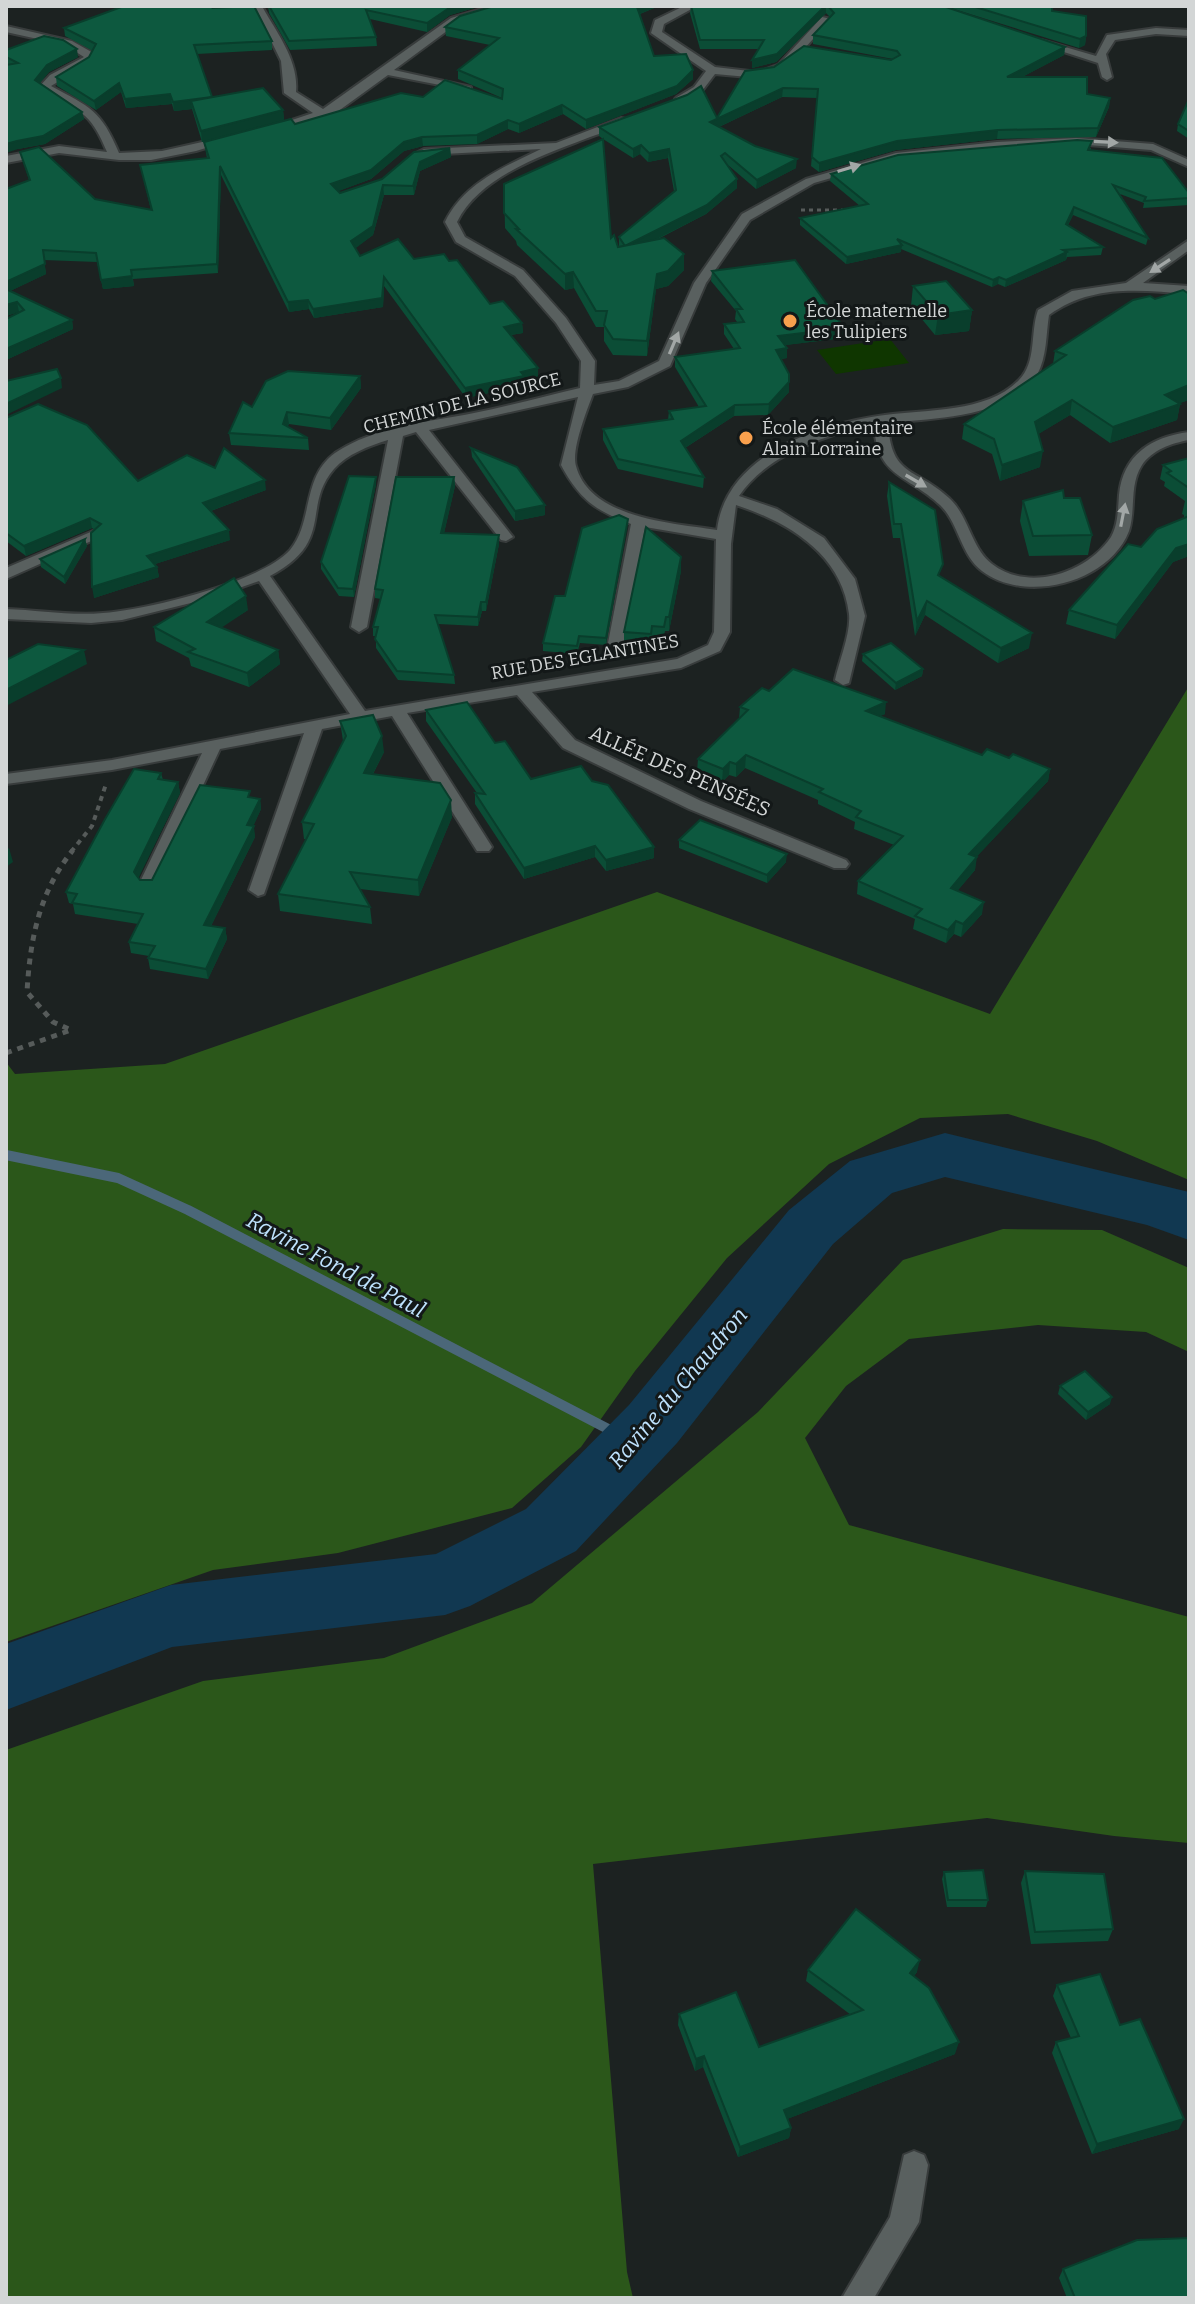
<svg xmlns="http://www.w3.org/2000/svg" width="1195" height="2304" font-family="Bitter,serif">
  <rect width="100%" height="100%" fill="#1c2221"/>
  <path fill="#0f3600" d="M890,339L909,363L836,374L817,350Z"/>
  <g fill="#2b571a">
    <path d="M1189,686V1180L1097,1141L1008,1114L920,1118L829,1164L727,1258L635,1371L581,1447L512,1508L338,1553L213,1570L6,1642V1062L15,1074L165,1064L657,892L990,1014Z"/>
    <path d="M1003,1229L1102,1230L1189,1268V1352L1146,1332L1038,1325L909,1339L846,1386L805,1438L849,1525L1189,1617V1843L1114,1836L987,1818L593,1864L627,2272L633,2298H6V1750L203,1681L384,1658L532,1603L758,1412L903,1260Z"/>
  </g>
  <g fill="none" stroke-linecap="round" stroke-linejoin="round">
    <path stroke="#4b6779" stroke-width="10" d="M6,1155L118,1178L188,1210L635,1443"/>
    <path fill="#113851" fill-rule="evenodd" d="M945,1133L1189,1192V1240L1147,1225L945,1177L892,1193L833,1244L677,1443L576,1551L470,1606L445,1615L172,1647L6,1710V1644L171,1585L436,1554L526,1509L629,1405L789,1210L850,1161Z"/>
    <defs>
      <g id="street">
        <path d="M492,6H520L480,14L459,22L394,70L471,87V91L388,75L337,112L268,133L262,130L313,113L284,93L281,61L255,8H263C277,33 299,61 296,92L323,109L451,18Z"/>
        <path d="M684,6H697L664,24L662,32L715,67L758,72L778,65L822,17L831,19L786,69L759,78L715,74L702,91L681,102L675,99L677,97L694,87L706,71L651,33L655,20Z"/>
        <path d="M6,26L72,41L95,54L89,63L51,86C90,107 101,110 119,153L162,151L229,136L235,139L196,151L151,160H119L59,153L6,163V156L59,146L107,152C86,100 74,116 39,87L50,75L84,57L65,45L6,32Z"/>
        <path d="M1156,28L1189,30V36L1156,34L1115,40L1106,54L1112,77L1107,80L1102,77L1098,63L1036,43L1041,40L1096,56L1107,35Z"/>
        <path d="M621,118L631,120C618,129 600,133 585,139C541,156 479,177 457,222L465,237L523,270L566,318L595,361L594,385L619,381L659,361L694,283L742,214L806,179L896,153L997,142L1076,138L1153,144L1189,160V167L1151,150L1076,144L997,148L897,159L814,183L750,220L706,283L670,366L628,387L593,394C587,410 571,450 576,466C590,519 674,523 717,530C726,454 819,424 885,415C928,409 987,413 1019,380C1037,362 1030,332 1038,310L1072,291L1126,283L1189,240V250L1143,283L1189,286V294C1139,290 1092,284 1049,315C1046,334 1047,357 1037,375C1012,418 931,418 888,423C891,478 916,467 949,498C969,516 971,548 992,564C1028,592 1086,574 1111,537C1118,525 1118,509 1119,495C1123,455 1151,437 1189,432V440C1172,443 1152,450 1142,465C1129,485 1136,510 1129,531C1109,583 1025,604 982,571C960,554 959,523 940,505C907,474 877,478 874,425C827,434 767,454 739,496L777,509L824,538L855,579L865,616L849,683L843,685L835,680C839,661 851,633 849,614C842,554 788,522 736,505L731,544L730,632L720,651L681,668L532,692L575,740L701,801L846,860L849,864L846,868H834L689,809L563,748L517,695L407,713L492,847L489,851H477L392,716L322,729L264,894L258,896L249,890L304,733L220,749L157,884L154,888H142L139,884L202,753L112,770L6,784V774L112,760L350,714L259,581L211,598L122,620L91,623L6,619V609C38,610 71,616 103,613C146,610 262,582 290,550C314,521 301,478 335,453C375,426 429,422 474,413C510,406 545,396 580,388L581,361L556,323L515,276L456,242L445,222C464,183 504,167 541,149L424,155L418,152L424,149L556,143ZM578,397L561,465C580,500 595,510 631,524L608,643L616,648L624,643L645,527L716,539L714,632L708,645L677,659L365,711L270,576C336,541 301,507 334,469C347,454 369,446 388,440L351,627L359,632L367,627L403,436L416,432L501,540L506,541L513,537L429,430Z"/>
        <path d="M93,531L100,535L98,538L6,579V568Z"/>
        <path d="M914,2151L924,2155L928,2165L919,2222L874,2298H842L890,2217L904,2155Z"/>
      </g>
    </defs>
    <use href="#street" stroke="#383c3c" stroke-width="4"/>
    <path stroke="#565b5a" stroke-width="3" stroke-dasharray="4 4" stroke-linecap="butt" d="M801,210H843"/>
    <path stroke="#565b5a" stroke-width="4" stroke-dasharray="5 5" stroke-linecap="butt" d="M71,852L92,826L106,784"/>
    <path stroke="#565b5a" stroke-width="5" stroke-dasharray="6 6" stroke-linecap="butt" d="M6,1053L71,1030L53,1022L27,992C30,940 39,892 73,850"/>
    <use href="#street" fill="#59605f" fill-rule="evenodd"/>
  </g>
  <g fill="#0b4d36" fill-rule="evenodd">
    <path d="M268,6H481L450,15L427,32L370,19L376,37L377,46L290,50L269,13Z"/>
    <path d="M494,6H659L640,14L654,56L686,54L693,70V79L676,94L586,129L563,114L519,133L508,129L477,144L423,146L404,151L371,179L338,191L340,193L382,179L414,152L450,148L451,157L420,171L414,195H384L373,235L355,248L360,256L398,239L414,259L444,254L449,261L457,260L490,304L503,301L522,323L523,333L511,335L538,368V378L524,381V385L466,398L384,286L383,307L314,318L309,309L289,312L221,175L218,273L133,279L134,286L103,289L97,262L44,260L46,274L10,291L72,320L73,329L6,360V319L19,312L6,316V189L29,180L20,152L39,147L95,199L151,210L140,165L207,158L204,142L291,119L295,124L401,93L423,97L445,80L502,99V98L458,79V70L490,45L446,36L445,27L460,16Z"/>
    <path d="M691,6H943L1065,47L1064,55L1022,77L1087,94L1110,98L1109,107L1096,137L997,139L896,150L819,172L811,166L817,98L782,97L719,127L796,168L756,189L728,165L737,179V188L706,214L658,239L684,270L668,286L656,289L647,356L613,355L604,341V327H596L574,288L565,290L517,245L516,241L505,228L504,184L603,139L599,136V127L717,118L745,71L893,59L813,44V35L830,17L826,13L776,62L752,68V60L759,49H700L690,13ZM603,139L633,158L640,154L648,162L668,158L674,191L619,237V247H618L611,238Z"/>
    <path d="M944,6H1052V11L1086,36L1085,45L1079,48Z"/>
    <path d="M221,7L272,41V50L197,54L212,97L283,110L284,120L202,142L192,109L174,111L172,104L126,108L121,92L96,110L57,86L56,77L89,57L93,51L65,36L64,28Z"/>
    <path d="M6,50L78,57L49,72L40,83L82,112L84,119L45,144L18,149L8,65L6,64Z"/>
    <path d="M1189,99V139L1177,131L1178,124Z"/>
    <path d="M1091,148L1090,151L1189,193V205L1143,208L1144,203L1120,194L1148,238L1146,245L1073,215L1068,225L1103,247L1101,255L1067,257L1066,260L1005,287L998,284L992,287L901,249V252L846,264L800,225V218L860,206L830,181L831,174Z"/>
    <path d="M712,271L844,328L843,338L785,345L787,348V358L781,359L789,392L768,415L734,416L685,448L704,477L703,488L618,469L603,440V429L668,420L669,411L699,407L675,367V357L734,349L724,334V324L737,322L735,319L736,311L711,281Z"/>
    <path d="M913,286L972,310L969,331L935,335L911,306Z"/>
    <path d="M1189,294V400L1179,403L1180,404L1177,420L1110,443L1070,415L1038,434L1040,467L1000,481L992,454L962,439L964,424L1053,364L1055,351L1155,299Z"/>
    <path d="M360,376L361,388L331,430L289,424L287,427L308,438L309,450L231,445L229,433L252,407Z"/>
    <path d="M6,418L138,481L215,468L266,490L211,511L230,540L155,564L157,567L159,577L94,598L95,530L92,528L26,556L6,541Z"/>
    <path d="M471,448L545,505V515L515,521L472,457Z"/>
    <path d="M1189,458V556L1173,562L1115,639L1066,624L1069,610L1141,547L1184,518V515L1182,514L1185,501L1164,486L1165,482L1160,479L1163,465Z"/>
    <path d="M376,477V484L354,597L339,596L321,569V562Z"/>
    <path d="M454,477L455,486L444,533L499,535V544L486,611H482L478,626L438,624L454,675L455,684L398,680L376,648V636H373V627L381,599L375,598V589Z"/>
    <path d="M889,482L941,578L1029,648L998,663L925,615L915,636L900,538H893L887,496Z"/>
    <path d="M1064,498L1092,535L1088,555L1029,556L1020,521L1023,501Z"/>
    <path d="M628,519L627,526L606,645L580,643L577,654L543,651V643L565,596Z"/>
    <path d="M85,539L87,546L65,584L41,567L40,559Z"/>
    <path d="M681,557V571L669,631H665L663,641H652L650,648L624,647V632Z"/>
    <path d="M248,610L221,627L278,650L280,664L249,687L191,666L189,658L156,641L154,627Z"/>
    <path d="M863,654L923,669L922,676L895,690L862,661Z"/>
    <path d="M769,691L885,714L879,716L982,755L1009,758L1050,769L1048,781L976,857L975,870L957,891L982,914L961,937L954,934L946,943L913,929L915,919L857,894L858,881L894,845L854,829L855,822L818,804V800L745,768L736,777L729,775L722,782L697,771L698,759L739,719L740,707Z"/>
    <path d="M426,710L495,743L531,779L592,781L654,858L606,871L595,857L524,879L475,804V793H477L426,721Z"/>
    <path d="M340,721L384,752L373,774L452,817L419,896L360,889L370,907L372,924L280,911L278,894L306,839H304L302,822L343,741Z"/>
    <path d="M161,773L163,780L178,782L180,793L138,878L140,880H152L251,797L260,799L261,809L253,826L255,837L211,926L225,928L227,939L208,979L150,969L148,958L149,956L131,953L129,942L138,924L75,914L73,904L69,903L66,892Z"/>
    <path d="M679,840L786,862L767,883L679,848Z"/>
    <path d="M1060,1386L1110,1404L1086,1420L1058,1394Z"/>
    <path d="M1025,1871L1113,1929L1108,1941L1031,1944L1021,1883Z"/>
    <path d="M944,1872L988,1900L986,1907H947L942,1879Z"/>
    <path d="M808,1970L917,1972L914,1976L955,2054L787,2119L791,2128L789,2138L738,2157L703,2067L695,2071L678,2025L679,2014L759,2047L851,2015L806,1981Z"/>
    <path d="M1057,1985L1120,2025L1179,2129L1092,2154L1052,2053L1056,2042L1071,2038L1053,1996Z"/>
    <path d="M1063,2269L1189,2298H1067L1059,2278Z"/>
  </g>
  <g fill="#093e2c">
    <path d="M452,6H481L450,15L427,32V23Z"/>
    <path d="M638,6H659L637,15V7Z"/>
    <path d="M825,6H826V13L776,62L752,68V60Z"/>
    <path d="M1086,36L1085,45L1079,48L1080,39Z"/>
    <path d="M1065,47L1064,55L1005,86L1007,77Z"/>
    <path d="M77,49L78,57L49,72L36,87L35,80L47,65Z"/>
    <path d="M693,70V79L676,94L586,129V120Z"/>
    <path d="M119,83L121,92L96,110L94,101Z"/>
    <path d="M783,88L782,97L710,131V122Z"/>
    <path d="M170,94L172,104L126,108L125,99Z"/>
    <path d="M212,97L191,101L192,109L174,111L173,102Z"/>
    <path d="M1110,98L1109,107L1096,137L1098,128Z"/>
    <path d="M562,105L563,114L519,133V124Z"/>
    <path d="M283,110L284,120L202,142L201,131Z"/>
    <path d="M82,112L84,119L45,144L18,149L6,153V144Z"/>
    <path d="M508,120V129L477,144V135Z"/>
    <path d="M998,130L997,139L896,150L819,172V163L897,141Z"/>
    <path d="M422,137L423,146L404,151L371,179L331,194V184L404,142Z"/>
    <path d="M641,145L640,154L633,158V149Z"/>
    <path d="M450,148L451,157L420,171L414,195L413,186L420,162Z"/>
    <path d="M669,149L668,158L648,162L649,153Z"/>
    <path d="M797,159L796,168L756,189L757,180Z"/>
    <path d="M220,166L221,175L218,273L217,264Z"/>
    <path d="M737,179V188L706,214L625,255V246Z"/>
    <path d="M383,185L384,195L373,235L352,251L351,241Z"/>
    <path d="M1074,207L1073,215L1065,231L1066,224Z"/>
    <path d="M902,245L901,252L846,264L847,257Z"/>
    <path d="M43,250L46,274L6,293V282Z"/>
    <path d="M1067,252L1066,260L1005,287L1006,280Z"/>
    <path d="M684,254V270L668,286L656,289L647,356V341L657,274Z"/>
    <path d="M573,272L574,288L565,290V274Z"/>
    <path d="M132,276L134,286L103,289L101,280Z"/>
    <path d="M384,277V286L383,307L314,318L313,309Z"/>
    <path d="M999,277L998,284L992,287L993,280Z"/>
    <path d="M308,300L309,309L289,312L288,302Z"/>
    <path d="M17,302L19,312L6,316V305Z"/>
    <path d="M972,310L969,331L935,335L938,315Z"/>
    <path d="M72,320L73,329L6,360V349Z"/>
    <path d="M522,323L523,333L504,336V327Z"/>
    <path d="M844,328L843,338L778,346V336Z"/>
    <path d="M787,348V358L775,360L776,350Z"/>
    <path d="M538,368V378L524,381V385L466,398L465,388L521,372Z"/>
    <path d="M360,376L361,388L331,430L330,418Z"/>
    <path d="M61,378L62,388L6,415V404Z"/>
    <path d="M789,382V392L768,415L769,404Z"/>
    <path d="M1189,385V400L1169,407L1180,404L1177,420L1110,443L1113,427L1165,395Z"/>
    <path d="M1072,400L1070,415L1032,438L1035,422Z"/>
    <path d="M735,405L734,416L680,451L681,441Z"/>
    <path d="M287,412L289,424L284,436L283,424Z"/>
    <path d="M1043,451L1040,467L1000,481L1002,465Z"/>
    <path d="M376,477V484L354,597L353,589Z"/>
    <path d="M454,477L455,486L442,542L441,533Z"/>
    <path d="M265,480L266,490L205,513L203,503Z"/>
    <path d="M545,505V515L515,521V511Z"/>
    <path d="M90,518L92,528L26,556L24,546Z"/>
    <path d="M628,519L627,526L606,645V638Z"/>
    <path d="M229,530L230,540L149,566L147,556Z"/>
    <path d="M499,535V544L486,611V602Z"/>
    <path d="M85,539L87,546L65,584L64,577Z"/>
    <path d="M1189,544V556L1173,562L1115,639L1117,625L1176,548Z"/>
    <path d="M681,557V571L669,631V617Z"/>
    <path d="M157,567L159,577L94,598L92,587Z"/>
    <path d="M246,596L248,610L209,636L207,622Z"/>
    <path d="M927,601L925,615L915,636L917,621Z"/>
    <path d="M481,602L482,611L478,626V617Z"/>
    <path d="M1032,633L1029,648L998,663L1001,648Z"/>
    <path d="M84,650L87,664L6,706V690Z"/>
    <path d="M278,650L280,664L249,687L247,673Z"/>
    <path d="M923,669L922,676L895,690L896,683Z"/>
    <path d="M886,702L885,714L865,724L866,711Z"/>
    <path d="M382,736L384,752L365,789L364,773Z"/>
    <path d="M746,755L745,768L736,777V764Z"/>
    <path d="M730,762L729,775L722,782L723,769Z"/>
    <path d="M1050,769L1048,781L967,867L969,854Z"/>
    <path d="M178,782L180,793L136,883L134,872Z"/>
    <path d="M260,799L261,809L249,836L247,825Z"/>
    <path d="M451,800L452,817L419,896L418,880Z"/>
    <path d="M254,826L255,837L206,936L204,925Z"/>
    <path d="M595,846V857L524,879V868Z"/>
    <path d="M654,847V858L606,871V860Z"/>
    <path d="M9,848L13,862L6,867V850Z"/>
    <path d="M787,854L786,862L767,883V875Z"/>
    <path d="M977,857L975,870L949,901L951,888Z"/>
    <path d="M984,902L982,914L961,937L963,924Z"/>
    <path d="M956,921L954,934L946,943L948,930Z"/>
    <path d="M225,928L227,939L208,979L206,969Z"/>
    <path d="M1112,1397L1110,1404L1086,1420L1088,1412Z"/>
    <path d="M920,1960L917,1972L907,1985L910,1973Z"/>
    <path d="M959,2042L955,2054L782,2121L784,2110Z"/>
    <path d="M704,2056L703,2067L695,2071L696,2059Z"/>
    <path d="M1184,2119L1179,2129L1092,2154L1097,2144Z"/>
    <path d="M791,2128L789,2138L738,2157L740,2147Z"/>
  </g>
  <g fill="#0d593f" stroke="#093e2c" stroke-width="2">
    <path d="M124,6H214L213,8L254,6L272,41L194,45L212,97L173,102L170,94L125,99L119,83L94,101L56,77L89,57L96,44L64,28Z"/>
    <path d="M269,6H452L427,23L366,10L376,37L289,41Z"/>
    <path d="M494,6H638L637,7L654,56L686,54L693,70L677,86L586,120L562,105L519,124L508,120L477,135L422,137L404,142L371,170L331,184L340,193L382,179L414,152L450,148L420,162L413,186L383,185L373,226L351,241L360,256L398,239L414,259L444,254L449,261L457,260L490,304L503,301L522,323L504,327L538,368L521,372L524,376L465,388L384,277L382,298L313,309L308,300L288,302L220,166L217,264L131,270L132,276L101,280L96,253L43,250L45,264L6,282V189L30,180L20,152L39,147L95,199L152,210L140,165L209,158L204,142L291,119L295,124L401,93L423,97L445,80L502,99L503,89L458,70L499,38L445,27L460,16Z"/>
    <path d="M691,6H825L777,54L752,60L764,40H700Z"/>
    <path d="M828,6H943L1065,47L1007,77H1087V94L1110,98L1098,128L998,130L897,141L819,163L812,157L818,89L783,88L710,122L755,146L797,159L757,180L725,153L721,156L737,179L707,205L625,246L619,237L676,190L669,149L649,153L641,145L633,149L599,127L687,95L701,86L717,118L745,71L774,67L804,46L891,60L900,55L897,51L813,35L834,13Z"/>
    <path d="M972,6H1052V11L1086,16V36L1080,39Z"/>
    <path d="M44,36L63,40L77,49L47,65L35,80L82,112L43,136L17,141L6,144V65L18,63L6,57V50Z"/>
    <path d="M263,88L283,110L201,131L191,101Z"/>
    <path d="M1189,99V131L1178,124Z"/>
    <path d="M603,139L611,238L614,235L618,247L664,238L684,254L668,271L657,274L647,341L613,339L604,325L607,311H596L573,272L565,274L516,229H519L504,213V184Z"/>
    <path d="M1077,140L1092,141L1088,150L1162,158L1189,193V198L1144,201L1146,197L1113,185L1148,238L1074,207L1066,224L1103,247L1063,250L1067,252L1006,280L999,277L993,280L897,239L902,245L847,257L800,218L868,204L831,174L898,155Z"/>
    <path d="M795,260L844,328L778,336L787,348L776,350L789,374V382L769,404L735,405L681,441L704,477L618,459L603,429L673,419L669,411L706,406L675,357L740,348L724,324L744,322L736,309H742L712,271Z"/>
    <path d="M946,281L972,310L938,315L913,286Z"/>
    <path d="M6,289L72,320L6,349V319L24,310L17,302L6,305Z"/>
    <path d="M1183,290L1189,294V385L1165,395L1180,404L1113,427L1072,400L1035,422L1043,451L1002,465L994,439L964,424L1066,355L1055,351L1133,300L1150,296L1155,299Z"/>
    <path d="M57,369L61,378L6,404V381Z"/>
    <path d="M288,371L360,376L330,418L287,412L283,424L308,438L229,433L243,402L252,407L266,381Z"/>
    <path d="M38,404L87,425L138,481L187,455L215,468L224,448L265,480L203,503L229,530L147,556L157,567L92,587L91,533L101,524L90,518L24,546L6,533V418Z"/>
    <path d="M471,448L517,467L545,505L515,511Z"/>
    <path d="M1189,458V488L1167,473L1171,471L1163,465Z"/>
    <path d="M349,476L376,477L353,589L338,588L321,562Z"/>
    <path d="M396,477H454L441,533L499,535L486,602H481L478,617L435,615L454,675L397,671L375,639L378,627H373L383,590L375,589Z"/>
    <path d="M889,482L935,510L943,564L938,575L1032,633L1001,648L927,601L917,621L901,524H894Z"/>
    <path d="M1063,490L1064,498H1080L1092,535L1033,536L1023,501Z"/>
    <path d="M619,515L628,519L606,638L579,636L577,646L543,643L555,596H565L582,528Z"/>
    <path d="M1189,516V544L1176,548L1117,625L1069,610L1128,544L1141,547L1157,529Z"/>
    <path d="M646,527L681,557L669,617H666L664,627L652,626L651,634L624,632Z"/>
    <path d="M85,539L64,577L40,559Z"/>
    <path d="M234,578L246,596L207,622L278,650L247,673L188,652L195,649L154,627Z"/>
    <path d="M891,643L923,669L896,683L863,654Z"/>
    <path d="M38,644L84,650L6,690V660Z"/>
    <path d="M793,669L886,702L866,711L982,755L987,749L1009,758L1013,754L1050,769L969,854L977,857L951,888L984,902L963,924L956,921L948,930L915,916L922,909L858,881L903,836L856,817L861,811L819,792L823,789L746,755L736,764L730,762L723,769L698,759L748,710L740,707L762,688L769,691Z"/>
    <path d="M467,702L495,743L505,741L531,779L581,766L592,781L608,785L654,847L606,860L595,846L524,868L475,793L485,794L426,710Z"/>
    <path d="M373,715L382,736L364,773L440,783L451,800L418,880L350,872L370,907L278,894L314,824L302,822L346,736L340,721Z"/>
    <path d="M134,769L161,773L158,779L178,782L134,872L140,880H152L200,785L250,791L248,797L260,799L247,825L254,826L204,925L225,928L206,969L148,958L155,946L129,942L143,914L72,903L77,894L66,892L104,821Z"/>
    <path d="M700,820L787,854L767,875L679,840Z"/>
    <path d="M1085,1371L1112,1397L1088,1412L1060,1386Z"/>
    <path d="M983,1870L988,1900H948L944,1872Z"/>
    <path d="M1025,1871L1104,1874L1113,1929L1035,1932Z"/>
    <path d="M856,1909L920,1960L910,1973L929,1988L959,2042L784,2110L791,2128L740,2147L704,2056L696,2059L679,2014L736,1992L759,2047L863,2010L808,1970Z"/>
    <path d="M1100,1974L1120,2025L1140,2019L1184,2119L1097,2144L1056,2042L1079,2036L1057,1985Z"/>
    <path d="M1189,2238V2298H1075L1063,2269L1137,2240Z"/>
  </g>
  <defs><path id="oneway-solid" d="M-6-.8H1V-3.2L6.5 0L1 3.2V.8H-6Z" transform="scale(2)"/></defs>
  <g fill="#a2a7a6">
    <use href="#oneway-solid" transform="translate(1106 142) rotate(3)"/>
    <use href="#oneway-solid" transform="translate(849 168) rotate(-17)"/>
    <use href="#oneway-solid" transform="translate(1160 266) rotate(147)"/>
    <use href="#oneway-solid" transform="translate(674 343) rotate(-67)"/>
    <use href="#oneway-solid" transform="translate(916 481) rotate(30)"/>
    <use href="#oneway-solid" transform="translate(1123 515) rotate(-79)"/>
  </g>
  <g fill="#f9a04d" stroke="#131818" stroke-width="3">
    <circle cx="790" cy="321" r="8"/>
    <circle cx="746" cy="438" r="8"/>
  </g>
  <g text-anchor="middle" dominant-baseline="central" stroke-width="6" stroke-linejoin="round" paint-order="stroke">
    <g font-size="18" fill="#d3d6d6" stroke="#131818" text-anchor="start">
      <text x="806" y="311">École maternelle<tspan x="806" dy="21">les Tulipiers</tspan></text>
      <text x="762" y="428">École élémentaire<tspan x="762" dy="21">Alain Lorraine</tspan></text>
    </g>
    <g font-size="18" fill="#d3d6d6" stroke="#131818">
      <text transform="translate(462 403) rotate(-14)">CHEMIN DE LA SOURCE</text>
      <text transform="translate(585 657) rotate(-10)">RUE DES EGLANTINES</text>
    </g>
    <g font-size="20" fill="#d3d6d6" stroke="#131818">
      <text transform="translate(680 771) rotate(24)">ALLÉE DES PENSÉES</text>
    </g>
    <g font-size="22" font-style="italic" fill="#bee2fd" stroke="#131818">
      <text transform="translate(336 1265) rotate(28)">Ravine Fond de Paul</text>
      <text transform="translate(678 1388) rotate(-50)">Ravine du Chaudron</text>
    </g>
  </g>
  <rect width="1195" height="2304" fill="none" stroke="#d3d6d6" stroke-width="16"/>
</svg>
